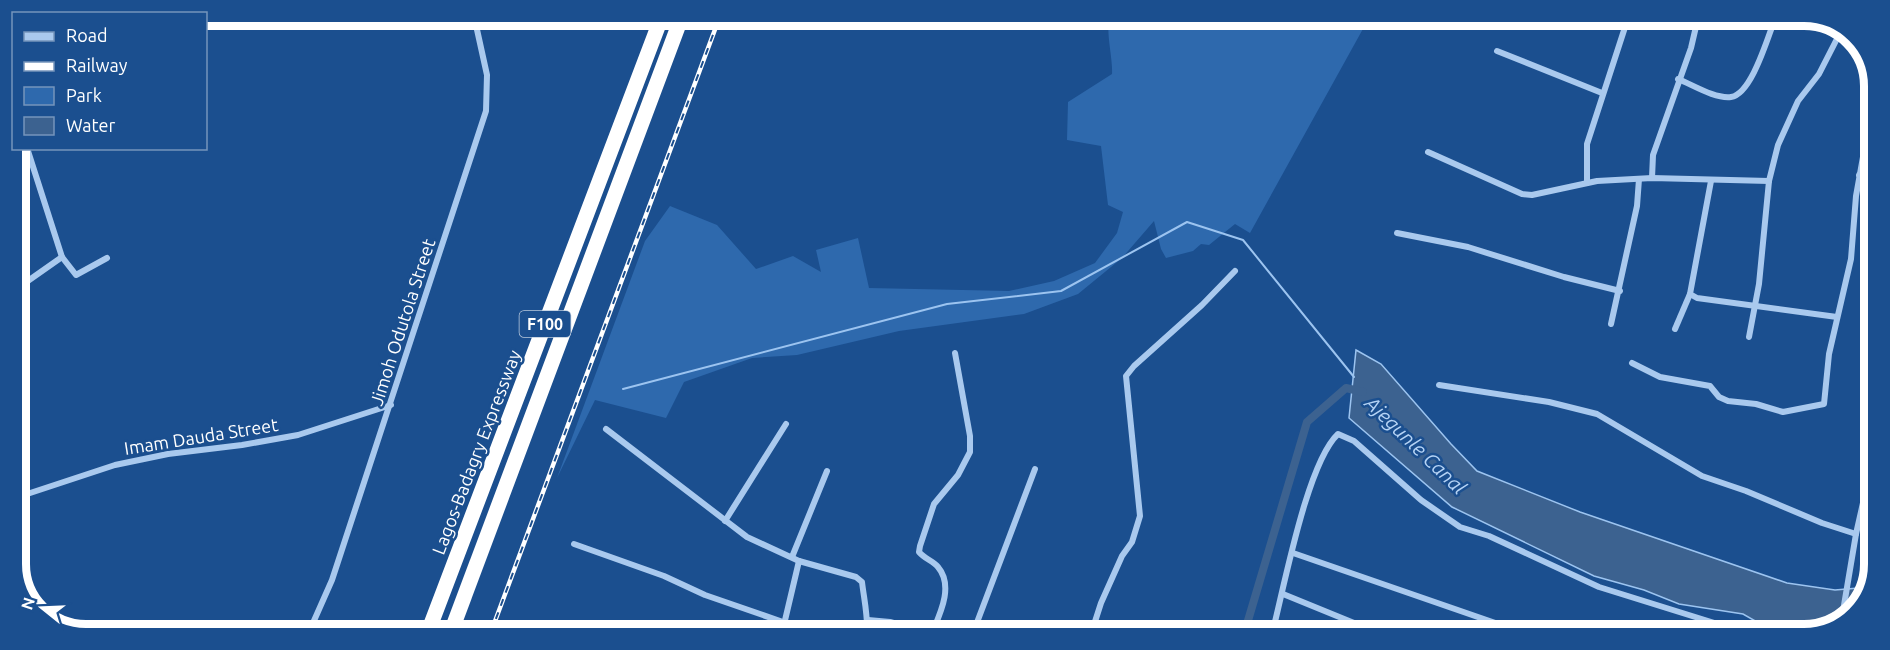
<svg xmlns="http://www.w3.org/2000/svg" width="1890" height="650" font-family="Ubuntu,sans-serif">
  <rect width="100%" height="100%" fill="#1b4f8f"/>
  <g fill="#2e69ad">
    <path d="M1027,17H1085L1076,30Z"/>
    <path d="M1110,17L1369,18L1250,233L1235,224L1209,245L1201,244L1193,251L1166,258L1161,249L1154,221L1122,258L1078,294L1024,314L899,331L797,355L752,358L684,382L666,418L595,400L557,478L645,241L670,206L717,225L756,269L793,256L821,272L816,250L858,238L869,288L1009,291L1054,281L1095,263L1117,233L1123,212L1108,205L1101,146L1067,140L1068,102L1112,74C1113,58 1105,30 1110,17Z"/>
  </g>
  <path fill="#3c6290" stroke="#9cc4f0" stroke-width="1.5" d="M1356,350L1381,364L1451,444L1477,471L1580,512L1787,583L1835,590L1871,587L1847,621L1837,624L1764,626L1743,614L1679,604L1644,590L1594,576L1452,507L1349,418Z"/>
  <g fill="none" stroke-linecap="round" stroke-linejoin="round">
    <path stroke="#9cc4f0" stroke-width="2" d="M623,389L947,304L1061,291L1187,222L1243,240L1354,377"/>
    <path stroke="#3c6290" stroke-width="8" d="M1244,634L1307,422L1346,388L1363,392"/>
    <g stroke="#a9c9ee" stroke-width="6">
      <path d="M1800,19L1839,36"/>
      <path d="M1497,51L1602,93"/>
      <path d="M1678,79C1693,85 1715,99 1731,97C1752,94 1768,36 1775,19"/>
      <path d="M27,148L62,257L76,275L107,258"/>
      <path d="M1428,152L1522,194L1532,195L1597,181L1652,178L1769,181"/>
      <path d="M15,155L28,151"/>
      <path d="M1859,175L1874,178"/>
      <path d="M1652,178L1653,155L1691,48L1698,18"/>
      <path d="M1711,181L1690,294L1697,298L1837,317"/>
      <path d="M1587,183V144L1628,18"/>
      <path d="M1397,233L1468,247L1564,277L1620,291"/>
      <path d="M15,290L62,257"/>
      <path d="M1611,324L1637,206L1639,179"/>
      <path d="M1675,329L1690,294"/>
      <path d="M1749,337L1759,284L1769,181L1778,145L1798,101L1819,74L1842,29"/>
      <path d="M1632,363L1660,377L1710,386L1719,397L1728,401L1756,404L1783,412L1824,404L1829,354L1851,259L1856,196L1875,90"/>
      <path d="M1439,385L1549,402L1597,414L1702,476L1746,491L1822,523L1856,534"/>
      <path d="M606,429L747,537L799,561L856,577L862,582C864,599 868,616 867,633"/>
      <path d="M15,498L115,465L168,454L242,445L298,435L391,405"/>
      <path d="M725,521L786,424"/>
      <path d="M574,544L664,576L705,595L783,622"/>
      <path d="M1293,553L1527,634"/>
      <path d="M792,557L827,471"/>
      <path d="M1283,594L1381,634"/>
      <path d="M868,620L890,622L927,633"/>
      <path d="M1841,623L1856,534L1872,463"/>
      <path d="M309,632L332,580L486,111L487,75L474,16"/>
      <path d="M782,633L799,561"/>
      <path d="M932,633C940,614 954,586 938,567C933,561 925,559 919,552L920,546L934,504L958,475L970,452V436L955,353"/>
      <path d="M973,633L1035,469"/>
      <path d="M1091,634L1101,603L1122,556L1132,542L1140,516L1126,376L1134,366L1202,305L1235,271"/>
      <path d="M1272,634C1284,588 1307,463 1338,434L1354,441L1421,500L1460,527L1489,536L1599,587L1753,635"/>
    </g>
    <g stroke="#fff" stroke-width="15">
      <path d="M428,632L662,16"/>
      <path d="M451,632L682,16"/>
    </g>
    <defs>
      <path id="rail" d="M491,632L720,16"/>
    </defs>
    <use href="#rail" stroke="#fff" stroke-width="4.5"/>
    <use href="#rail" stroke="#1b4f8f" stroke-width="2" stroke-dasharray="7" stroke-linecap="butt"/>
  </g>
  <g text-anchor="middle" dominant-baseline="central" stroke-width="5" stroke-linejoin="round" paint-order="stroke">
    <rect fill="#1b4f8f" stroke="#bbcadd" stroke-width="1.5" x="519.5" y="311" width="51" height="26" rx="4.5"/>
    <g font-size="16" font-weight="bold" fill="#fff">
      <text x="545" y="324">F100</text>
    </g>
    <g font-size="18" fill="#fff" stroke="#1b4f8f">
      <text transform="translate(402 322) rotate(-72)">Jimoh Odutola Street</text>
      <text transform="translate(201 436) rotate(-9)">Imam Dauda Street</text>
      <text transform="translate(476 452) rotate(-69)">Lagos-Badagry Expressway</text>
    </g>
    <g font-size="20" font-style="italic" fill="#b5d3f5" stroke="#1b4f8f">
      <text transform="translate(1416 445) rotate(44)">Ajegunle Canal</text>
    </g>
  </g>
  <path d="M0 0H1890V650H0ZM86 26H1804A60 60 0 0 1 1864 86V564A60 60 0 0 1 1804 624H86A60 60 0 0 1 26 564V86A60 60 0 0 1 86 26Z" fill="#1b4f8f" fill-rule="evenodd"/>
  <path fill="none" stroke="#fff" stroke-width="8" d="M86 26H1804A60 60 0 0 1 1864 86V564A60 60 0 0 1 1804 624H86A60 60 0 0 1 26 564V86A60 60 0 0 1 86 26Z"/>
  <rect x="12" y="12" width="195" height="138" fill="#1b4f8f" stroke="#7695bc" stroke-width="1.5"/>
  <rect x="24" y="32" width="30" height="9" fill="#a9c9ee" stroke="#7695bc" stroke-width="1.5"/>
  <text x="66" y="42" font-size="18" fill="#ffffff">Road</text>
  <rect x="24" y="62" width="30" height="9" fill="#ffffff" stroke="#7695bc" stroke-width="1.5"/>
  <text x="66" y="72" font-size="18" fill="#ffffff">Railway</text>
  <rect x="24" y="87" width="30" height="18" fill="#2e69ad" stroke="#7695bc" stroke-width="1.5"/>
  <text x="66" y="102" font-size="18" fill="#ffffff">Park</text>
  <rect x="24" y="117" width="30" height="18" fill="#3c6290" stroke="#7695bc" stroke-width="1.5"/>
  <text x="66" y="132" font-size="18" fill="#ffffff">Water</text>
  <g transform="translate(42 608) rotate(288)" stroke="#1b4f8f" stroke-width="4.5" paint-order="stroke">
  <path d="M0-4.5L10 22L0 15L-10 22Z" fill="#ffffff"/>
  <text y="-9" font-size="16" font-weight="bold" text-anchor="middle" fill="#ffffff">N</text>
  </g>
</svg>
